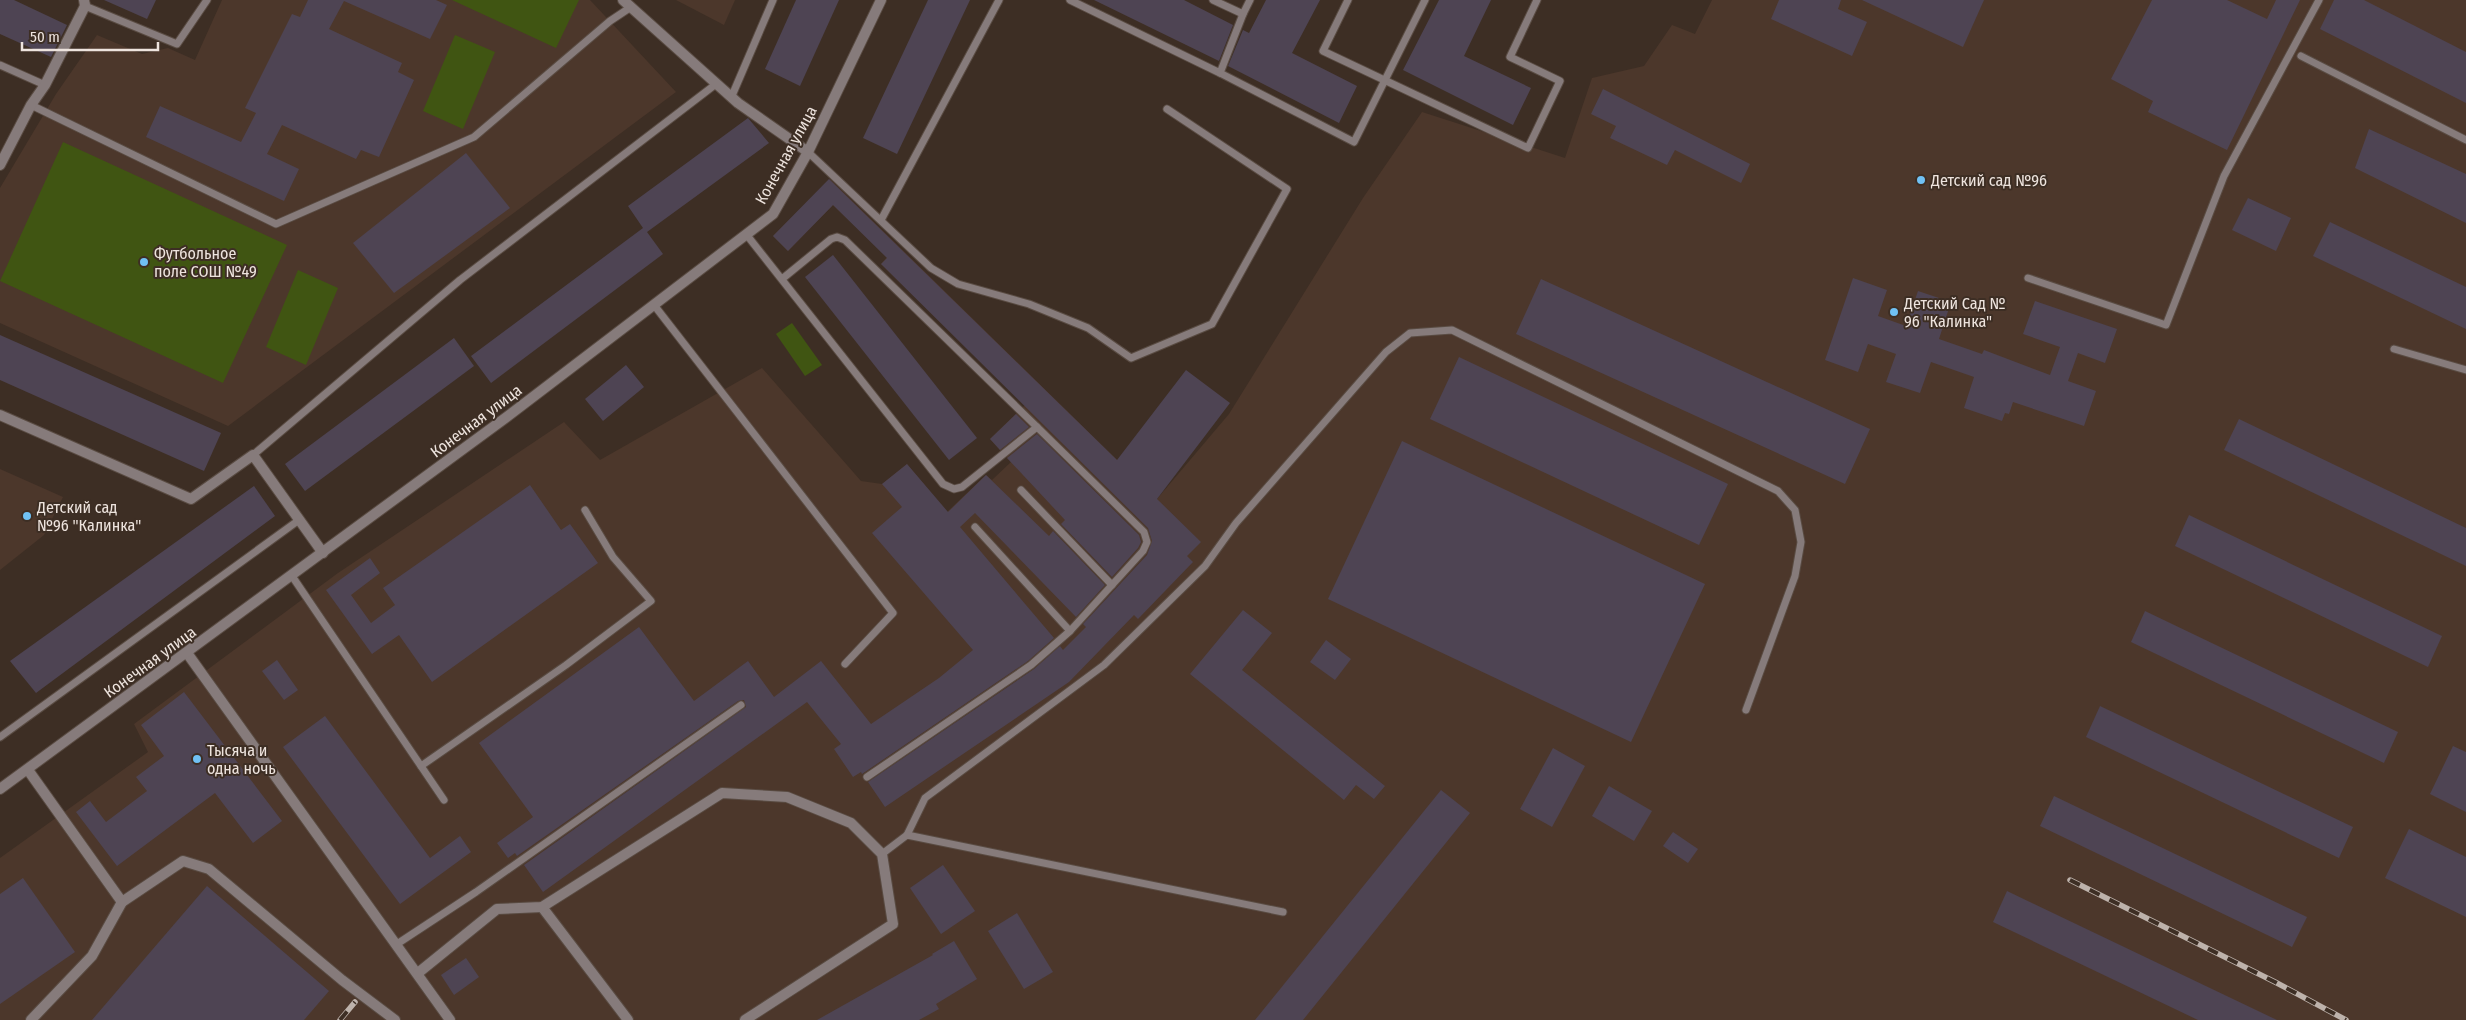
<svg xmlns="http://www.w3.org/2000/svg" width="2466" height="1020" font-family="'Fira Sans Condensed',sans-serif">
  <rect width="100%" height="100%" fill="#3d2e24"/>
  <g fill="#4c372b">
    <path d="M222,0H590L676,92L228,426L0,323V188L56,94L97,35L142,54L168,48L195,60Z"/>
    <path d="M676,0H735L724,25Z"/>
    <path d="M1712,0H2466V1020H0V858L148,752L134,724L338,573L564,422L600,460L762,368L861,481L882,484L907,464L947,512L986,475L992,480L1011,462L990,439L1025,405L881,264L887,257L833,205L788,251L773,236L830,179L1157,499L1229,414L1363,198L1422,112L1565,158L1592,78L1644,66L1672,25L1695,34Z"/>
    <path d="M0,469L63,497L44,535L0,570Z"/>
  </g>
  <g fill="#405512">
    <path d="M452,0H579L556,48Z"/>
    <path d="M455,35L495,52L463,129L423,111Z"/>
    <path d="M63,142L287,245L223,383L0,281Z"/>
    <path d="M298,270L338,288L306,365L266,347Z"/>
    <path d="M792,323L822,365L805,376L776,334Z"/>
  </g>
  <g fill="#4e4453">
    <path d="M0,0H14L67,25L51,57L0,34Z"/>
    <path d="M104,0H156L147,19Z"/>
    <path d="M308,0H436L447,5L430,39L344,1L329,29L402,63L398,72L414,80L379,157L361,150L356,159L282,125L267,154L299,169L284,201L146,137L160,106L241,142L256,113L245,108L292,14L300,17Z"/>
    <path d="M796,0H839L800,86L765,69Z"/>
    <path d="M928,0H970L897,154L863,138Z"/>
    <path d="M1094,0H1184L1233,25L1219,61Z"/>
    <path d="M1266,0H1320L1292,53L1357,86L1339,123L1228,66L1243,30L1249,33Z"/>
    <path d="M1439,0H1491L1464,56L1531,88L1513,125L1403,70Z"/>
    <path d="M1779,0H1841L1838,9L1867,22L1852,56L1771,19Z"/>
    <path d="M1862,0H1984L1963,47Z"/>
    <path d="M2152,0H2227L2267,19L2276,0H2300L2227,150L2148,112L2153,101L2111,79Z"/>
    <path d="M2334,0H2364L2466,52V103L2320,29Z"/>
    <path d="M1603,89L1750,164L1741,183L1675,150L1667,165L1610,138L1616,126L1591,114Z"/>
    <path d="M748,118L769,143L647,232L663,254L491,383L471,356L643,228L628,206Z"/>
    <path d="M2369,129L2466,174V223L2355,168Z"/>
    <path d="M466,153L510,208L394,293L353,243Z"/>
    <path d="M829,179L1117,460L1186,370L1230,403L1157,499L1201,542L1187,556L1193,562L1138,619L1134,615L1069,682L885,807L868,782L1034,669L1060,646L1063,650L1086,627L1083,624L1147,555L1152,541L1148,528L881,264L887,258L833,205L788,251L773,236Z"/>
    <path d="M2248,198L2291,218L2276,251L2232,230Z"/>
    <path d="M2330,222L2466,287V329L2313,256Z"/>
    <path d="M833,255L977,438L949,460L805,277Z"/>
    <path d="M1853,278L1887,290L1878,316L1906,326L1918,291L1951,302L1939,339L1982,354L1984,350L2050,375L2060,347L2023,334L2035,301L2117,329L2105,363L2078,353L2068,381L2096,391L2084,426L2013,402L2009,414L2005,413L2002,421L1964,408L1974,377L1931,362L1920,393L1886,382L1896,354L1868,344L1858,372L1825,360Z"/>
    <path d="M1541,279L1870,429L1845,484L1516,334Z"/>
    <path d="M0,335L221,433L204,471L0,380Z"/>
    <path d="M454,338L474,366L305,491L285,464Z"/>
    <path d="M1459,357L1728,484L1699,545L1430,419Z"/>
    <path d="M626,365L644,387L603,421L585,399Z"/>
    <path d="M1016,414L1029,427L1000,450L990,439Z"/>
    <path d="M2239,419L2466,528V566L2224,450Z"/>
    <path d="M1037,434L1139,535L1141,542L1138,548L1112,577L1061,524L1065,520L1007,458Z"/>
    <path d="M1402,441L1705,584L1631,742L1328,599Z"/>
    <path d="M907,464L948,512L986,475L1049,536L1053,531L1105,585L1076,617L975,513L960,527L1054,638L1028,661L862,774L861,772L853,777L834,749L841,744L807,702L543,892L524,865L746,707L744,700L738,701L517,856L515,853L508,858L497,843L533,817L479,743L639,627L694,701L748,661L774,697L821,661L871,724L939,678L973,650L872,533L902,507L882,484Z"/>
    <path d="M530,485L561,530L570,524L598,563L432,682L399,635L372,654L326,590L370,558L380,573L351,595L371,623L395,605L383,588Z"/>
    <path d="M254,486L275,516L36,693L10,661Z"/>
    <path d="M2189,515L2442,636L2428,667L2175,546Z"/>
    <path d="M1243,610L1272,633L1242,670L1385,786L1374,799L1356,785L1344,800L1190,674Z"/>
    <path d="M2145,611L2398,732L2384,763L2131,642Z"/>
    <path d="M1326,640L1351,659L1335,680L1310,662Z"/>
    <path d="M277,660L298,690L284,700L262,671Z"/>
    <path d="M184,692L282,821L253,843L215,793L117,866L76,812L90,801L106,822L147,791L136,777L164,756L141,725Z"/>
    <path d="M2100,706L2353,827L2339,858L2086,737Z"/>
    <path d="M325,716L430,858L460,836L471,852L400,904L283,747Z"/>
    <path d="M2453,746L2466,752V812L2430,794Z"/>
    <path d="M1553,748L1585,766L1552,827L1520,809Z"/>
    <path d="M1609,786L1652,811L1634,841L1592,816Z"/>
    <path d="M1441,790L1470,813L1303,1020H1255Z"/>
    <path d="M2054,796L2307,917L2292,947L2040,826Z"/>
    <path d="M2409,829L2466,857V917L2385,878Z"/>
    <path d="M1673,832L1698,849L1688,863L1663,846Z"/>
    <path d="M943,865L975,911L941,934L910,888Z"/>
    <path d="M23,878L75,952L0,1004V894Z"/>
    <path d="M207,886L329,991L304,1020H92Z"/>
    <path d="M2007,891L2277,1020H2198L1993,922Z"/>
    <path d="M1017,913L1053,972L1024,989L988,931Z"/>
    <path d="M954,941L977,979L936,1004L939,1009L919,1020H817L933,955L932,954Z"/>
    <path d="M466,958L479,977L454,995L441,975Z"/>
  </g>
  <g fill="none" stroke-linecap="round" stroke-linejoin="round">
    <defs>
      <g id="service">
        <path d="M1070,0L1220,73L1243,14"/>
        <path d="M1213,0L1243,14L1250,0"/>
        <path d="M1348,0L1323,51L1528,148L1560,81L1510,57L1537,0"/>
        <path d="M86,4L85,6L177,44L207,0"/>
        <path d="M2301,56L2466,140"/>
        <path d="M0,65L45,85"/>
        <path d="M1220,73L1354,142L1425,0"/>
        <path d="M731,98L773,0"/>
        <path d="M31,105L276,224L474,137L610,21L631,7"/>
        <path d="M808,152L931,268L958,284L1029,304L1088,328L1131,358L1212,324L1287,189L1167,109"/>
        <path d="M881,220L999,0"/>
        <path d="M746,234L943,484L954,489L962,487L1037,427L845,240L837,237L831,239L782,279"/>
        <path d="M2028,278L2166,325L2224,176L2319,0"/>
        <path d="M654,305L893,613L845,664"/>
        <path d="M2394,349L2466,370"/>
        <path d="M253,455L460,280L716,84"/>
        <path d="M1021,490L1112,585"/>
        <path d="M975,527L1070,631"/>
        <path d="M292,576L444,800"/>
        <path d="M0,737L299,520"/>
        <path d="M421,766L566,665L651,601L613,557L585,510"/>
        <path d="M867,777L1031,665L1070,631L1143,551L1147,542L1144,532L1037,427"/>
        <path d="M907,835L925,798L1104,665L1205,566L1236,523L1386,352L1410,333L1452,330L1778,491L1795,510L1801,542L1795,576L1746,710"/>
        <path d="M882,854L907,835L1283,912"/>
        <path d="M397,944L476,892L741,705"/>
      </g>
      <g id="minor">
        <path d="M623,0L738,103L808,152"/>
        <path d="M0,165L31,105L45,85L85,6L84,0"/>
        <path d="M0,415L191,499L253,455L323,553"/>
        <path d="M187,653L450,1020"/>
        <path d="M28,770L122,902L92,956L31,1020"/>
        <path d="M122,902L183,861L209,869L342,980L395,1020"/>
        <path d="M542,907L628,1020"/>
        <path d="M418,973L497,909L542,907L722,793L787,797L851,823L882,854L893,924L745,1020"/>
      </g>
      <path id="tertiary" d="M0,789L508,416L773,214L808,152L881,0"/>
    </defs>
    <use href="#service" stroke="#594b42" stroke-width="9"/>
    <use href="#minor" stroke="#594b42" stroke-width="12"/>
    <use href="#tertiary" stroke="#594b42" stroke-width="12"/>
    <use href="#service" stroke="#867b7b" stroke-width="7"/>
    <use href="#minor" stroke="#867b7b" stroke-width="10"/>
    <use href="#tertiary" stroke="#867b7b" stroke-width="10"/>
    <defs>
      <g id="rail">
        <path d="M2070,880L2275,982L2346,1020"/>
        <path d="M340,1020L355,1002"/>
      </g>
    </defs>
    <use href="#rail" stroke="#bdb2ab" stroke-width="5.5"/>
    <use href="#rail" stroke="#3d2e24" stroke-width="4" stroke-dasharray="11" stroke-linecap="butt"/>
  </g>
  <g fill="#70c1f4" stroke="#3d2e24" stroke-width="2">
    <circle cx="1921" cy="180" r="5"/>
    <circle cx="144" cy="262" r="5"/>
    <circle cx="1894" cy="312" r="5"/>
    <circle cx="27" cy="516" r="5"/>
    <circle cx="197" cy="759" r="5"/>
  </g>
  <g text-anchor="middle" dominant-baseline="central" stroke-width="4" stroke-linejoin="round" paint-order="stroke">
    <g font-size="16" fill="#eee4de" stroke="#3d2e24">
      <text transform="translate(786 155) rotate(-61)">Конечная улица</text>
      <text transform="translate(476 421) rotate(-37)">Конечная улица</text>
      <text transform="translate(150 662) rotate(-36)">Конечная улица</text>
    </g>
    <g font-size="16" fill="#eee4de" stroke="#3d2e24" text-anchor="start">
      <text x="1931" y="180">Детский сад №96</text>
      <text x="154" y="253">Футбольное<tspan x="154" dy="18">поле СОШ №49</tspan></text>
      <text x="1904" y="303">Детский Сад №<tspan x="1904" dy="18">96 "Калинка"</tspan></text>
      <text x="37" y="507">Детский сад<tspan x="37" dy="18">№96 "Калинка"</tspan></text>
      <text x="207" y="750">Тысяча и<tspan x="207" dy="18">одна ночь</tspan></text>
    </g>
  </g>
  <path d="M22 42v8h136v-8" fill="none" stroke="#eee4de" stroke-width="2.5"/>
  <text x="30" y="42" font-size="15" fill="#eee4de" stroke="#3d2e24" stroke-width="4" paint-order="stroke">50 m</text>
</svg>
